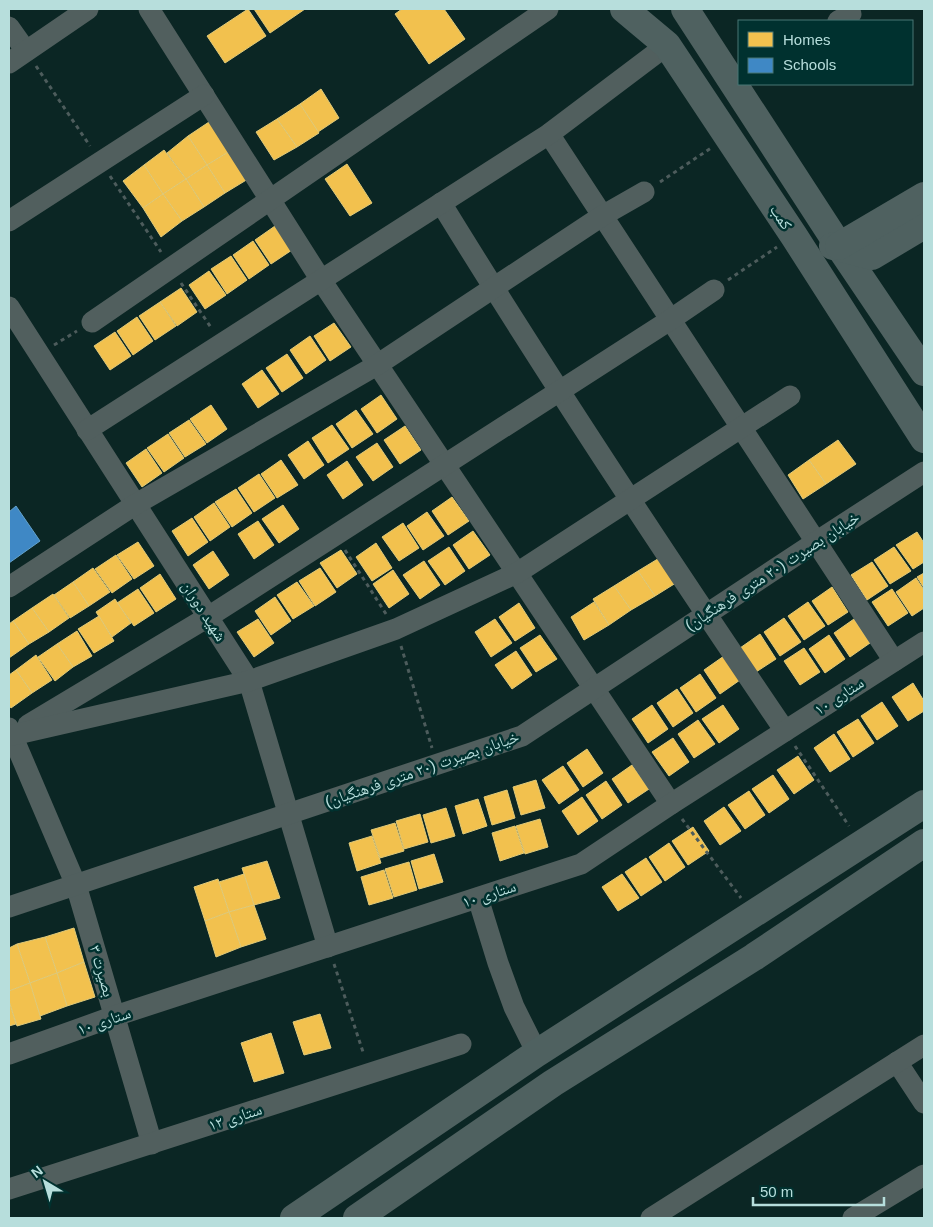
<svg xmlns="http://www.w3.org/2000/svg" width="933" height="1227" font-family="Arial,'Noto Naskh Arabic',sans-serif">
  <rect width="100%" height="100%" fill="#0b2624"/>
  <g fill="#f2c14e" stroke="#e0ca79">
    <path d="M248,9L266,36L225,63L207,36Z"/>
    <path d="M254,9H305L270,33Z"/>
    <path d="M402,9H444L465,39L429,64L395,14Z"/>
    <path d="M321,89L339,118L318,132L300,104Z"/>
    <path d="M300,104L319,133L297,147L277,119Z"/>
    <path d="M277,119L297,147L274,160L256,132Z"/>
    <path d="M209,122L230,151L207,165L188,136Z"/>
    <path d="M188,136L207,165L186,179L167,153Z"/>
    <path d="M164,150L186,179L163,194L144,165Z"/>
    <path d="M230,151L248,179L225,193L207,165Z"/>
    <path d="M347,164L372,203L350,216L325,179Z"/>
    <path d="M144,165L163,194L143,208L123,181Z"/>
    <path d="M207,165L225,193L204,207L186,179Z"/>
    <path d="M186,179L204,207L182,221L163,194Z"/>
    <path d="M163,194L182,221L161,237L143,208Z"/>
    <path d="M275,226L292,250L271,264L255,240Z"/>
    <path d="M253,241L269,265L249,279L233,255Z"/>
    <path d="M231,256L247,280L227,294L211,269Z"/>
    <path d="M209,271L226,295L205,309L189,285Z"/>
    <path d="M181,288L197,312L177,326L160,302Z"/>
    <path d="M160,302L176,326L155,340L139,316Z"/>
    <path d="M137,317L153,341L133,355L117,331Z"/>
    <path d="M334,323L351,347L330,361L314,336Z"/>
    <path d="M115,332L131,356L110,370L94,346Z"/>
    <path d="M310,336L326,360L306,374L290,350Z"/>
    <path d="M287,354L303,378L282,392L266,368Z"/>
    <path d="M262,370L279,394L258,408L242,384Z"/>
    <path d="M381,395L397,419L377,433L361,409Z"/>
    <path d="M211,405L227,429L207,443L190,419Z"/>
    <path d="M356,410L373,434L352,448L336,424Z"/>
    <path d="M189,420L206,444L185,457L169,433Z"/>
    <path d="M332,425L349,449L328,463L312,438Z"/>
    <path d="M405,426L421,450L400,464L384,440Z"/>
    <path d="M168,434L184,458L164,472L147,448Z"/>
    <path d="M838,440L856,464L826,484L809,460Z"/>
    <path d="M308,441L324,465L304,479L288,455Z"/>
    <path d="M377,443L393,467L373,481L356,457Z"/>
    <path d="M146,449L162,473L142,487L126,463Z"/>
    <path d="M281,460L298,485L277,498L261,474Z"/>
    <path d="M809,460L826,484L803,499L788,475Z"/>
    <path d="M347,461L363,485L343,499L327,475Z"/>
    <path d="M259,474L275,498L254,512L238,488Z"/>
    <path d="M236,489L252,513L232,527L215,502Z"/>
    <path d="M452,497L469,521L448,535L432,511Z"/>
    <path d="M214,503L230,527L210,541L194,517Z"/>
    <path d="M283,505L299,529L279,543L262,519Z"/>
    <path d="M427,512L444,536L423,550L407,526Z"/>
    <path d="M192,518L208,542L188,556L172,531Z"/>
    <path d="M258,521L274,545L254,559L238,534Z"/>
    <path d="M403,523L419,548L399,561L382,537Z"/>
    <path d="M473,531L490,555L469,569L453,545Z"/>
    <path d="M917,532L924,543V562L913,569L896,545Z"/>
    <path d="M138,542L154,566L134,579L117,555Z"/>
    <path d="M376,543L392,568L372,581L356,557Z"/>
    <path d="M449,547L465,571L445,585L428,561Z"/>
    <path d="M894,547L911,571L890,584L874,560Z"/>
    <path d="M341,550L357,574L337,588L320,563Z"/>
    <path d="M213,551L229,575L209,589L193,565Z"/>
    <path d="M116,555L132,579L112,593L95,569Z"/>
    <path d="M661,557L679,581L655,596L638,571Z"/>
    <path d="M424,561L440,585L420,599L403,575Z"/>
    <path d="M872,562L888,586L867,600L851,575Z"/>
    <path d="M93,568L110,592L89,606L73,582Z"/>
    <path d="M320,568L336,592L315,606L299,581Z"/>
    <path d="M393,570L409,594L389,608L373,584Z"/>
    <path d="M638,571L655,596L631,610L614,586Z"/>
    <path d="M924,573V588L917,577Z"/>
    <path d="M160,574L176,599L156,612L140,588Z"/>
    <path d="M916,578L924,590V608L912,616L896,592Z"/>
    <path d="M73,582L89,606L70,618L54,595Z"/>
    <path d="M297,582L314,606L293,619L277,595Z"/>
    <path d="M614,586L631,610L609,625L593,599Z"/>
    <path d="M832,587L848,612L828,625L812,601Z"/>
    <path d="M138,589L154,613L134,626L117,603Z"/>
    <path d="M892,589L908,613L888,626L872,602Z"/>
    <path d="M53,594L69,618L49,632L32,608Z"/>
    <path d="M275,597L291,621L271,635L255,611Z"/>
    <path d="M115,599L131,623L112,637L96,612Z"/>
    <path d="M594,602L609,625L584,640L571,617Z"/>
    <path d="M808,602L825,626L804,640L788,616Z"/>
    <path d="M519,603L535,628L515,641L499,617Z"/>
    <path d="M32,608L49,632L29,644L13,621Z"/>
    <path d="M99,616L114,641L94,653L78,629Z"/>
    <path d="M784,618L801,642L780,656L764,632Z"/>
    <path d="M258,619L274,643L254,657L237,632Z"/>
    <path d="M495,619L512,643L491,657L475,632Z"/>
    <path d="M854,619L870,643L850,657L834,633Z"/>
    <path d="M13,621L29,644L9,658V624Z"/>
    <path d="M77,631L92,656L73,667L57,644Z"/>
    <path d="M760,634L776,659L756,672L740,648Z"/>
    <path d="M540,635L557,659L536,672L520,648Z"/>
    <path d="M829,635L845,659L825,673L809,649Z"/>
    <path d="M57,644L73,667L55,681L38,657Z"/>
    <path d="M804,648L820,672L800,685L784,661Z"/>
    <path d="M516,651L532,675L512,689L495,665Z"/>
    <path d="M36,655L52,680L32,693L16,670Z"/>
    <path d="M724,656L740,680L720,694L704,670Z"/>
    <path d="M16,670L32,693L11,708L9,705V675Z"/>
    <path d="M700,674L716,698L696,712L680,688Z"/>
    <path d="M913,683L924,701V711L908,721L892,697Z"/>
    <path d="M677,689L693,713L673,727L657,703Z"/>
    <path d="M882,702L898,726L877,740L861,716Z"/>
    <path d="M652,705L668,729L648,743L632,719Z"/>
    <path d="M723,705L739,729L719,743L702,719Z"/>
    <path d="M858,719L874,743L853,757L837,732Z"/>
    <path d="M698,720L715,744L694,758L678,734Z"/>
    <path d="M834,734L850,759L830,772L814,748Z"/>
    <path d="M673,738L689,762L669,776L652,752Z"/>
    <path d="M587,749L603,773L583,787L567,763Z"/>
    <path d="M798,756L814,780L794,794L777,770Z"/>
    <path d="M632,765L649,789L628,803L612,779Z"/>
    <path d="M563,766L579,790L559,804L542,780Z"/>
    <path d="M773,775L789,799L769,813L752,789Z"/>
    <path d="M536,780L545,808L521,815L513,787Z"/>
    <path d="M606,781L622,805L602,819L586,795Z"/>
    <path d="M507,790L515,818L492,825L484,797Z"/>
    <path d="M749,791L765,815L745,829L728,805Z"/>
    <path d="M582,797L598,821L578,835L562,811Z"/>
    <path d="M478,799L487,826L463,834L455,806Z"/>
    <path d="M724,807L741,831L720,845L704,821Z"/>
    <path d="M446,808L455,836L431,843L423,815Z"/>
    <path d="M420,814L428,842L404,849L396,821Z"/>
    <path d="M540,819L548,847L525,854L516,826Z"/>
    <path d="M395,823L404,851L380,858L371,830Z"/>
    <path d="M515,826L524,853L500,861L492,833Z"/>
    <path d="M693,827L709,851L688,865L672,841Z"/>
    <path d="M372,836L381,863L357,871L349,843Z"/>
    <path d="M669,843L685,867L665,881L649,857Z"/>
    <path d="M434,854L443,882L419,889L411,861Z"/>
    <path d="M646,858L662,882L641,896L625,872Z"/>
    <path d="M267,861L280,898L254,905L242,868Z"/>
    <path d="M409,862L417,890L394,897L385,869Z"/>
    <path d="M384,870L393,898L369,905L361,877Z"/>
    <path d="M244,874L254,905L229,912L219,882Z"/>
    <path d="M622,874L639,898L618,911L602,887Z"/>
    <path d="M218,879L229,912L205,921L194,887Z"/>
    <path d="M254,905L266,939L241,947L229,912Z"/>
    <path d="M229,912L241,947L216,957L205,921Z"/>
    <path d="M74,928L84,962L57,973L45,937Z"/>
    <path d="M45,937L57,973L30,983L17,944Z"/>
    <path d="M17,944L30,983L9,991V948Z"/>
    <path d="M84,962L95,997L67,1006L57,973Z"/>
    <path d="M57,973L67,1006L40,1016L30,983Z"/>
    <path d="M30,983L41,1019L17,1026L9,1001V991Z"/>
    <path d="M9,1001L16,1024L9,1026Z"/>
    <path d="M320,1014L331,1048L304,1055L293,1022Z"/>
    <path d="M271,1033L284,1073L254,1082L241,1043Z"/>
  </g>
  <path fill="#3f88c5" stroke="#63a2cc" d="M16,506L40,541L9,563V512Z"/>
  <g fill="none" stroke-linecap="round" stroke-linejoin="round">
    <g stroke="#4d5c5c" stroke-width="3" stroke-dasharray="4 4" stroke-linecap="butt">
      <path d="M36,66L90,146"/>
      <path d="M110,176L161,252"/>
      <path d="M660,182L711,148"/>
      <path d="M728,280L777,247"/>
      <path d="M181,283L212,329"/>
      <path d="M54,345L77,331"/>
      <path d="M345,550L386,614"/>
      <path d="M401,646L432,748"/>
      <path d="M795,746L849,826"/>
      <path d="M682,819L741,898"/>
      <path d="M334,964L364,1055"/>
    </g>
    <g stroke="#515f5e" stroke-width="21">
      <path d="M149,9L321,280L671,804"/>
      <path d="M838,21L851,14"/>
      <path d="M9,27L26,51"/>
      <path d="M9,63L88,9"/>
      <path d="M549,134L894,661"/>
      <path d="M441,203C551,382 667,557 785,731"/>
      <path d="M9,221L204,95"/>
      <path d="M9,307L249,681L328,947"/>
      <path d="M92,322L548,9"/>
      <path d="M87,430L549,134L667,45"/>
      <path d="M9,587L136,504L377,365L602,216L644,192"/>
      <path d="M28,725L208,617L670,320L714,290"/>
      <path d="M9,728L76,885L152,1144"/>
      <path d="M13,735L249,681L396,629L517,573L790,396"/>
      <path d="M478,898L498,963L514,1007L537,1053"/>
      <path d="M9,907L522,736L816,542L924,472"/>
      <path d="M9,1054L115,1016L581,864L671,804L924,642"/>
      <path d="M897,1062L924,1103"/>
      <path d="M9,1189L461,1044"/>
      <path d="M651,1218L924,1045"/>
      <path d="M853,1218L924,1175"/>
    </g>
    <g stroke="#4f6160" stroke-width="28">
      <path d="M624,9L667,45L794,236L924,439"/>
      <path d="M685,9L839,246L924,372"/>
      <path d="M833,246L872,256L924,225"/>
      <path d="M839,246L924,196"/>
      <path d="M294,1218L537,1053L924,804"/>
      <path d="M357,1218L553,1083L754,957L924,843"/>
    </g>
  </g>
  <g text-anchor="middle" dominant-baseline="central" stroke-width="5" stroke-linejoin="round" paint-order="stroke">
    <g font-size="16" fill="#b7dedc" stroke="#00312f">
      <text transform="translate(781 217) rotate(57)">کمب</text>
      <text transform="translate(772 571) rotate(-33)">خیابان بصیرت (۲۰ متری فرهنگیان)</text>
      <text transform="translate(204 611) rotate(57)">شهید دوران</text>
      <text transform="translate(839 696) rotate(-33)">ستاری ۱۰</text>
      <text transform="translate(422 769) rotate(-19)">خیابان بصیرت (۲۰ متری فرهنگیان)</text>
      <text transform="translate(489 894) rotate(-18)">ستاری ۱۰</text>
      <text transform="translate(102 971) rotate(74)">بصیرت ۳</text>
      <text transform="translate(104 1021) rotate(-19)">ستاری ۱۰</text>
      <text transform="translate(235 1117) rotate(-18)">ستاری ۱۲</text>
    </g>
  </g>
  <rect width="933" height="1227" fill="none" stroke="#b7dedc" stroke-width="20"/>
  <rect x="738" y="20" width="175" height="65" fill="#00312f" stroke="#497674"/>
  <rect x="748" y="32" width="25" height="15" fill="#f2c14e" stroke="#497674"/>
  <text x="783" y="45" font-size="15" fill="#b7dedc">Homes</text>
  <rect x="748" y="58" width="25" height="15" fill="#3f88c5" stroke="#497674"/>
  <text x="783" y="70" font-size="15" fill="#b7dedc">Schools</text>
  <g transform="translate(45 1182) rotate(322)" stroke="#00312f" stroke-width="4" paint-order="stroke">
  <path d="M0-4L9 19L0 12L-9 19Z" fill="#b7dedc"/>
  <text y="-8" font-size="14" font-weight="bold" text-anchor="middle" fill="#b7dedc">N</text>
  </g>
  <path d="M753 1197v8h131v-8" fill="none" stroke="#b7dedc" stroke-width="2.5"/>
  <text x="760" y="1197" font-size="15" fill="#b7dedc" stroke="#00312f" stroke-width="4" paint-order="stroke">50 m</text>
</svg>
